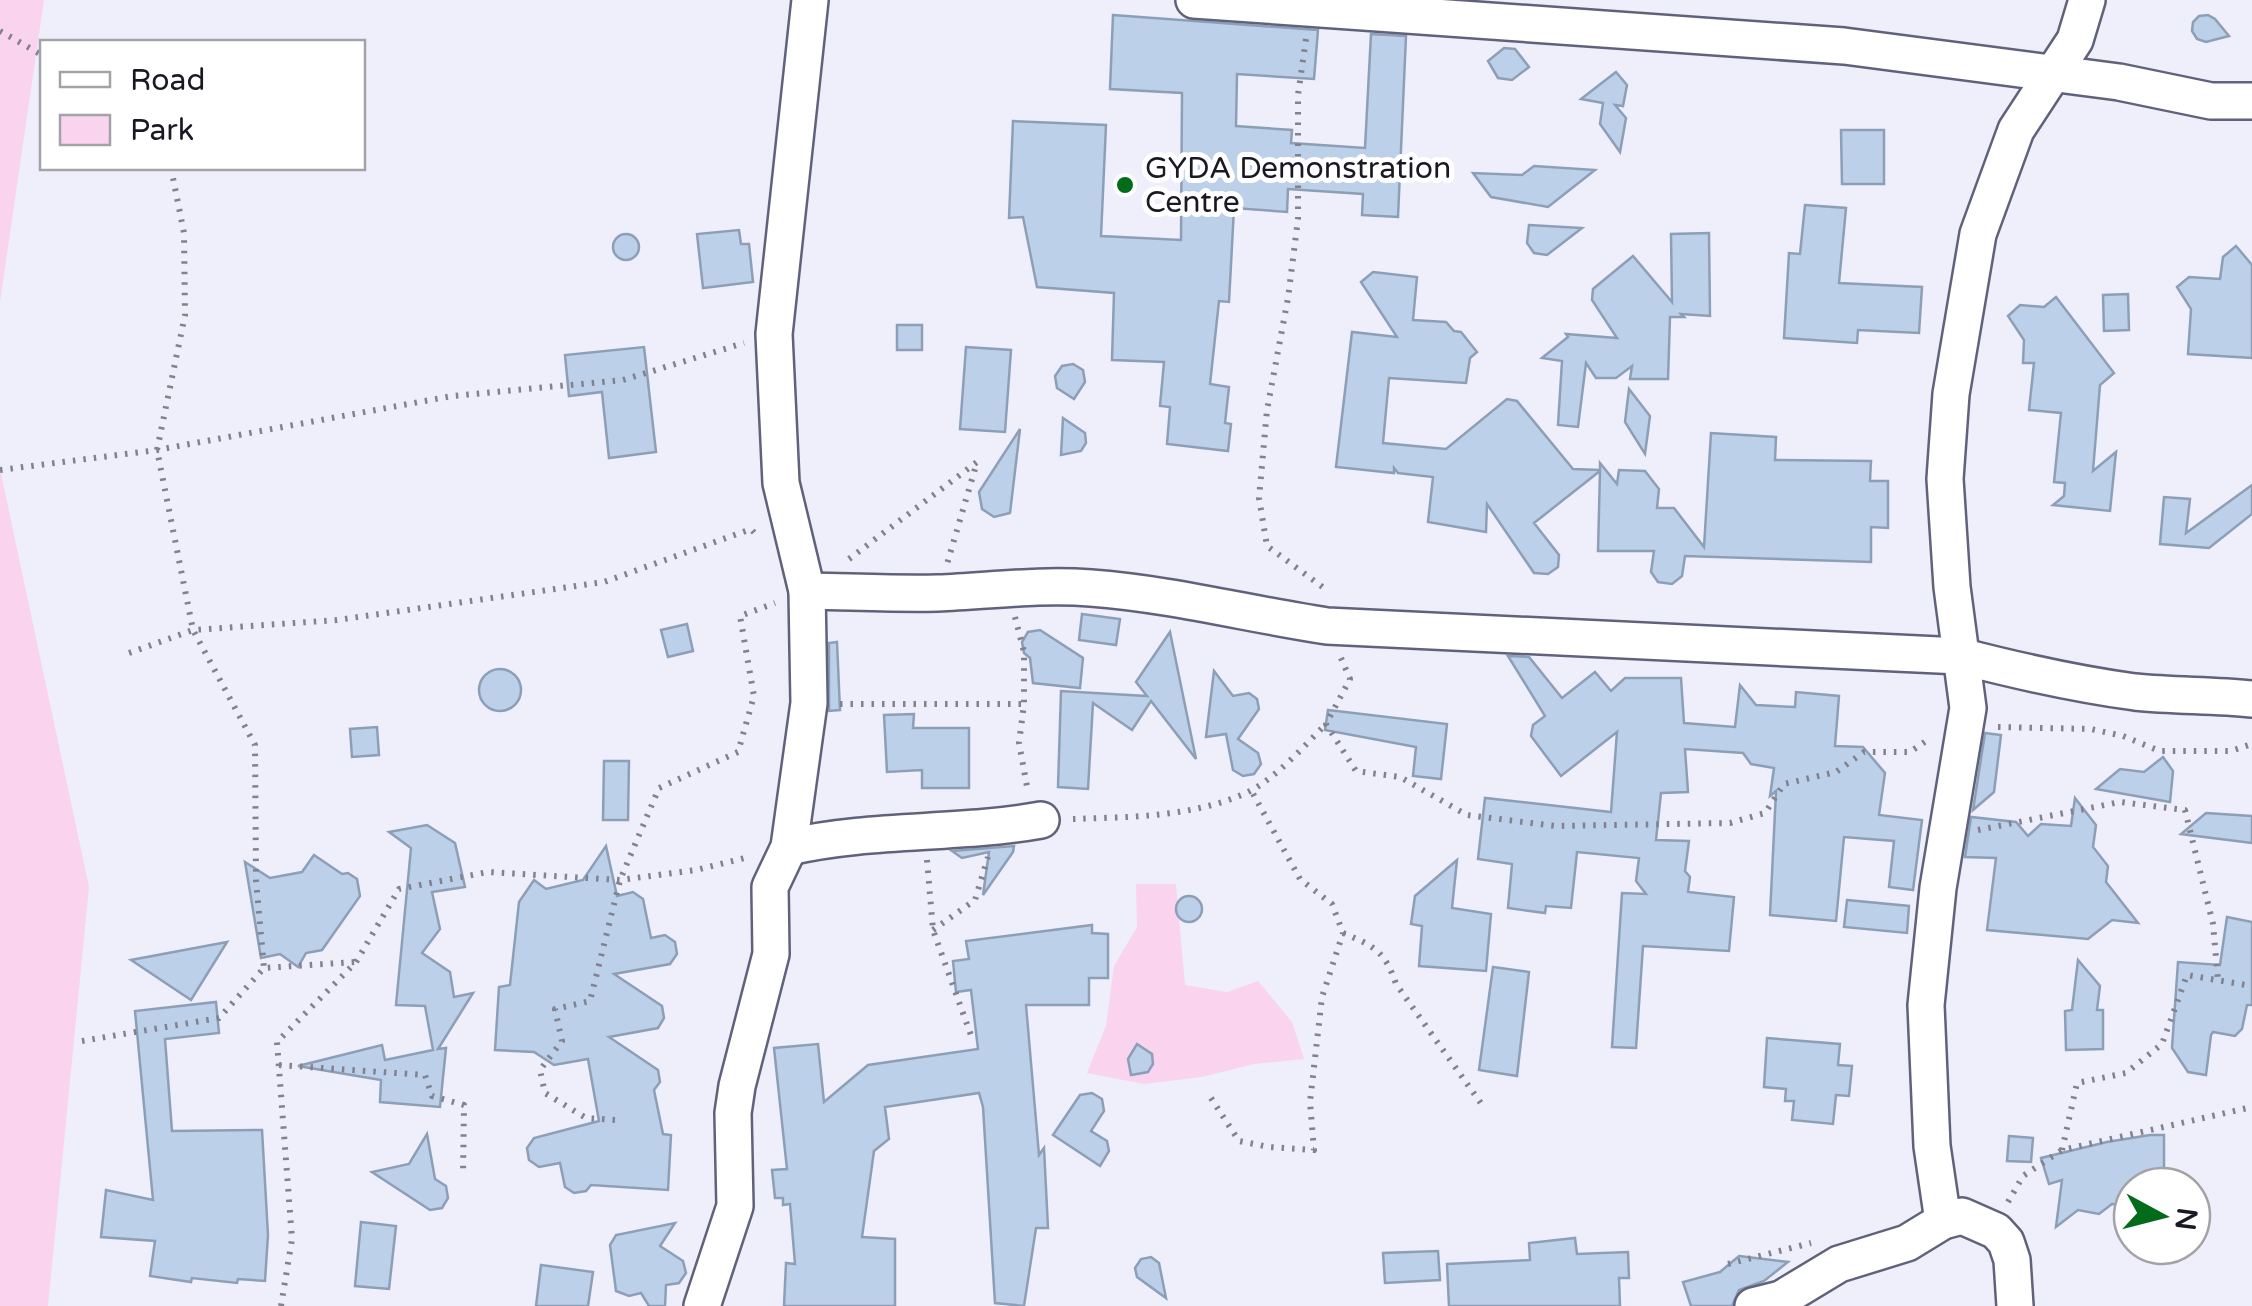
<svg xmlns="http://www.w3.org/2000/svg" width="2252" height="1306" font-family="'Varela Round',sans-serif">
  <rect width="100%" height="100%" fill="#eeeffb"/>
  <g fill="#fad3ef">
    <path d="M0,0H44L0,302Z"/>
    <path d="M0,469L89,887L48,1306H0Z"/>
    <path d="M1136,884H1176L1185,985L1227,992L1258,981L1292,1022L1304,1059L1254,1064L1202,1077L1144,1084L1087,1073L1106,1026L1114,966L1137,927Z"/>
  </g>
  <g fill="#bdd0e9" stroke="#8d9fb6" stroke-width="2.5">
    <path d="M1113,15L1318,30L1314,79L1237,74L1236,126L1292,130L1291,143L1365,148L1371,34L1406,36L1398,217L1362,215L1363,194L1288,189L1287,212L1234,208L1229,302L1219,301L1210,384L1229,387L1225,423L1231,424L1228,451L1167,444L1170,407L1160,406L1164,362L1112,360L1114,293L1037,287L1023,217L1009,218L1013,121L1106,125L1101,236L1181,240L1182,93L1110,89Z"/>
    <path d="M2208,15L2215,19L2229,36L2206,42L2197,39L2192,31L2193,22L2199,16Z"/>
    <path d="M1504,48L1515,49L1529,67L1512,80L1498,78L1488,61Z"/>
    <path d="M1616,72L1627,85L1623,106L1615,105L1626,118L1620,152L1600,124L1603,103L1581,99Z"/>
    <path d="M1841,130H1884V184H1842Z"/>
    <path d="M1534,166L1595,170L1548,207L1491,197L1473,173L1522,175Z"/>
    <path d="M1805,205L1846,208L1839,283L1922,287L1919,333L1858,330L1857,343L1784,338L1789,253L1800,254Z"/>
    <path d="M1529,225L1582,228L1547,255L1534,253L1527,243Z"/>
    <path d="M739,230L741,244H749L753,282L703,288L697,234Z"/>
    <path d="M1709,233L1710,316L1681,314L1684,317H1670L1668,379H1630L1632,366L1616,378H1596L1586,363L1578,427L1558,425L1562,361L1542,358L1568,337L1566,334L1617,338L1592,300L1593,289L1633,256L1672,302L1671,234Z"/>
    <circle cx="626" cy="247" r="13"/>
    <path d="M2236,246L2252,265V358L2188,354L2191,309L2177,287L2189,277L2220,279L2223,257Z"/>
    <path d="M1373,272L1417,277L1413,320L1446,322L1454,331L1461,332L1477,352L1470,358L1466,383L1389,378L1383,443L1446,449L1507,399L1517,401L1573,469L1600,470V463L1617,484L1619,470L1645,471L1659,489L1657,508H1674L1704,547L1711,433L1776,437L1775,460L1871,461L1870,481H1888V528L1871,527V562L1685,556L1682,576L1672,584L1658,582L1651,572L1654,551H1598L1600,471L1534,523L1559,555L1558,567L1548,574L1534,573L1487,504L1486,532L1428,522L1433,477L1398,473L1394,468V473L1336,467L1352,332L1397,337L1361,282Z"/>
    <path d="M2128,294L2129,330L2104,331L2103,295Z"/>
    <path d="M2056,297L2114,373L2100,385L2093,471L2116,452L2110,511L2053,505L2064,496L2065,483L2054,482L2061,413L2029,410L2034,363H2023L2024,340L2008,316L2020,305L2044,307Z"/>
    <rect x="897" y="325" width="25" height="25"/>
    <path d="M644,347L656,452L609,458L602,392L569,396L565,355Z"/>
    <path d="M966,347L1011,350L1005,432L960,429Z"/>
    <path d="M1073,364L1083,370L1085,382L1074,399L1057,388L1055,376L1062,366Z"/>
    <path d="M1629,389L1650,416L1645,454L1625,422Z"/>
    <path d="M1063,418L1085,433L1086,443L1081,451L1061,455Z"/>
    <path d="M1020,429L1010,513L994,517L982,509L979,492Z"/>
    <path d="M2252,485V514L2209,548L2160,544L2164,497L2190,499L2186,533Z"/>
    <path d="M1082,614L1120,619L1116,645L1079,640Z"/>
    <path d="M687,624L693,651L668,657L661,630Z"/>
    <path d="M1040,630L1083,658L1080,688L1033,683L1030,658L1024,653L1022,642L1028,632Z"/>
    <path d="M1170,632L1196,759L1151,701L1132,730L1093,703L1088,789L1058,787L1061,691L1147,696L1136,682Z"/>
    <path d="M837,642L840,710L829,711V643Z"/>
    <path d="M1508,656L1529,657L1562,698L1595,672L1611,691L1625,678H1681L1684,723L1735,727L1740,685L1756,705L1795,707L1796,692L1839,696L1835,746L1863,747L1885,773L1879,815L1922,820L1913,890L1889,887L1894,841L1844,837L1836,921L1770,915L1776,791L1770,796L1774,768L1751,764L1743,753L1685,749L1688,792L1661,793L1656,840L1689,841L1685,871L1690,877L1688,892L1734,897L1729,951L1643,946L1636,1048L1612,1047L1622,893L1646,894L1636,881L1639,858L1577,852L1571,908L1546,906L1545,913L1508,908L1512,864L1478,859L1485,798L1611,812L1617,732L1561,776L1531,736L1533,725L1545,716Z"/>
    <circle cx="500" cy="690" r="21"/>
    <path d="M1214,671L1233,696L1249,693L1257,699L1259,709L1238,739L1258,753L1261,764L1254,774L1243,776L1233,770L1226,734L1206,737Z"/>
    <path d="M1328,710L1447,724L1441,779L1413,776L1416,747L1325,730Z"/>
    <path d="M914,714L913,728H969V788H922V770L887,772L884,715Z"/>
    <path d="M377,727L379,755L352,757L350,729Z"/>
    <path d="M1985,733L2001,735L1994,792L1973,810Z"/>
    <path d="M2163,757L2173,771L2170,802L2096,789L2120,769L2144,772Z"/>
    <path d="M604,761H629L628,820H603Z"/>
    <path d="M2075,798L2096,825L2093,847L2108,866L2106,882L2138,923L2112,920L2088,939L1987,930L1996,858L1965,857L1971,817L2016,822L2028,836L2041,824L2071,826Z"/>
    <path d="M2206,813L2252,816V843L2181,834Z"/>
    <path d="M427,825L455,843L465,887L432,892L440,929L422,953L450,972L454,997L473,993L438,1049L446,1048L440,1107L380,1102L381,1080L298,1066L382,1045L385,1060L433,1050L425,1006L396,1005L411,848L389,832Z"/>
    <path d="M606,846L617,896L633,892L643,899L651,938L665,935L675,942L677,954L670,964L614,974L662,1006L664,1018L658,1028L609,1037L658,1070L660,1082L654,1090L663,1134L671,1135L668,1190L591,1185L586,1191L574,1193L565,1187L560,1163L539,1167L529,1160L527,1148L534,1138L599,1121L588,1059L554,1065L534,1052L495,1050L499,987L510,985L519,902L534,880L546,889L583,880Z"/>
    <path d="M1014,846L1013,852L983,895L989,852L962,858L952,851Z"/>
    <path d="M314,855L342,874L348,873L357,879L360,896L322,950L306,953L298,967L280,954L261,958L245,862L270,878L302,872Z"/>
    <path d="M1457,860L1452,908L1491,914L1486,971L1419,966L1422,926L1411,924L1415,896Z"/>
    <circle cx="1189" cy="909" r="13"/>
    <path d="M1847,900L1909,906L1907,933L1844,927Z"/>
    <path d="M2227,917L2252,922V1005H2247L2242,1029L2235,1036L2213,1032L2211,1035L2206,1075L2188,1072L2172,1048L2178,962L2220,965Z"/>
    <path d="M1092,925V933L1108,934V978H1089V1005H1026L1039,1155L1044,1148L1048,1228H1036L1024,1306L995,1303L983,1107L979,1093L885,1107L889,1139L874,1151L862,1237L895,1239V1306H784L786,1263L795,1264L790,1204L783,1205V1198H775L772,1170L787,1169L774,1048L818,1044L824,1102L868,1065L978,1049L971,990L956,992L953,961L969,959L966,941Z"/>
    <path d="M227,942L191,1000L131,960Z"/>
    <path d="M2078,960L2100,986L2097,1010H2103V1049L2066,1050L2065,1011L2072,1010Z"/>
    <path d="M1493,967L1529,972L1517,1076L1479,1070Z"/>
    <path d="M216,1002L219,1033L165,1039L172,1131L262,1130L268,1235L265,1281L238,1279L237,1283L192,1278L191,1282L150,1276L155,1241L101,1237L106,1190L153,1200L135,1011Z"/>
    <path d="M1767,1038L1840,1044L1838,1065L1852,1066L1849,1096L1836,1095L1833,1124L1792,1120L1794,1101H1785L1786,1089L1764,1087Z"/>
    <path d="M1137,1044L1152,1054L1153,1064L1148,1072L1131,1075L1128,1059Z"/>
    <path d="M1092,1093L1102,1099L1104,1111L1091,1131L1107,1141L1109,1151L1100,1166L1053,1135L1080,1095Z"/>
    <path d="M427,1134L435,1179L446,1186L448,1198L442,1208L430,1210L372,1172L409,1164Z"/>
    <path d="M2150,1135H2164V1186H2127L2124,1205L2112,1204L2099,1214L2078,1210L2056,1227L2062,1180L2049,1184L2041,1158L2107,1142Z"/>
    <path d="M2009,1136L2033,1138L2031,1162L2007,1161Z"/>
    <path d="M361,1222L396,1226L389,1289L355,1286Z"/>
    <path d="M675,1223L660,1246L683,1261L686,1273L679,1283L666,1285L665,1306H649L641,1293L629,1296L616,1291L610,1245L616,1235Z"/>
    <path d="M1575,1238L1577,1254L1628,1252L1629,1278H1619L1620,1306H1449L1447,1264L1530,1260L1529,1243Z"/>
    <path d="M1438,1251L1440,1280L1385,1283L1383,1253Z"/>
    <path d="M1739,1256L1788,1262L1764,1281L1739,1290L1732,1306H1691L1683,1282L1720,1272Z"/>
    <path d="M1151,1257L1159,1263L1166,1298L1137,1277L1135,1268L1141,1259Z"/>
    <path d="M541,1265L593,1272L588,1306H536Z"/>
  </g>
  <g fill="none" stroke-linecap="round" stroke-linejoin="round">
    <defs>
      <g id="minor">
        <path d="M1194,0L1844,46L2119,82L2211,101H2252"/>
        <path d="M807,591C850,592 894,594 938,593C989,591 1039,584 1091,588C1171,594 1248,614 1327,626L1960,656C2018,671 2075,684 2135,692C2174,696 2213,695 2252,699"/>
        <path d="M789,847C871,828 958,835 1041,820"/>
        <path d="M1943,1221L1932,1146L1926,1005L1938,888L1968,708L1952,587L1945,479L1951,394L1978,234L2016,130L2075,40L2087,0"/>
        <path d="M702,1306L735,1206L733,1113L737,1086L771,954L770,887L789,847L809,703L807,591L781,483L774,334L810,0"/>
        <path d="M1753,1306L1781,1299L1839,1264L1907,1243L1943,1221L1962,1216L1996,1231L2006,1242L2012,1260L2015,1306"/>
      </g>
    </defs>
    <use href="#minor" stroke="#60627b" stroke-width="40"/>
    <g stroke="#81828d" stroke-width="6" stroke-dasharray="2.5 8" stroke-linecap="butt">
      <path d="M0,31L42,55"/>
      <path d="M1306,39L1298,95V219L1288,298L1267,410L1259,498L1267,546L1324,588V594"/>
      <path d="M171,168L184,233L185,315L157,450L193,630L255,745L256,880L264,968"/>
      <path d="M0,470L157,450L452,396L623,380L744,343"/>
      <path d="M849,559L977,462L947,564"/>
      <path d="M1015,617L1024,652V704L1019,743L1028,792"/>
      <path d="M129,653L193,630L337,620L604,582L751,529L759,538"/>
      <path d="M1341,658L1350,679L1326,724L1356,771L1400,777L1467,815L1555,826L1730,823L1765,813L1784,784L1836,772L1864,752H1910L1929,739"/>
      <path d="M840,704H1024"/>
      <path d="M1998,727L2091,729L2123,736L2160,751H2231L2252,744"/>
      <path d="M1073,819C1130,817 1197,817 1250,791C1278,776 1304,746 1326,724"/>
      <path d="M1978,830L2120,802L2185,810L2213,924L2218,980"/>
      <path d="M927,860L933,930L972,1038"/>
      <path d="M933,930L975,900L988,857"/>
      <path d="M1343,933C1374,946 1385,951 1396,984L1485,1109"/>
      <path d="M82,1041L219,1018L264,968L355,962"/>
      <path d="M279,1065L425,1075L432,1096L464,1105L463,1176"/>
      <path d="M1211,1098L1239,1141L1269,1147L1314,1150L1310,1102L1322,997L1343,933L1332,904L1300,879L1251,790"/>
      <path d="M615,1120L586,1118L545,1093L540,1070L562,1041L555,1009L590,1001L620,880L659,788L738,752L754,696L740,616L775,603"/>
      <path d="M2062,1150L2077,1083L2126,1073L2162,1044L2187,975L2252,986"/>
      <path d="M2008,1202L2023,1176L2062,1150L2252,1107"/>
      <path d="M1728,1264L1811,1243"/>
      <path d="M281,1306L292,1239L277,1042L356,962L399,889L488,872L620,880L696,870L749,857"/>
    </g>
    <use href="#minor" stroke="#fff" stroke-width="35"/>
  </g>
  <circle fill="#036c1a" stroke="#fff" stroke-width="4" cx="1125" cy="185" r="10"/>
  <g text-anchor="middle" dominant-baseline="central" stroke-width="10" stroke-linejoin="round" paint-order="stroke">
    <g font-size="30" fill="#181923" stroke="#fff" text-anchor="start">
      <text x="1145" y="168">GYDA Demonstration<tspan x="1145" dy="34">Centre</tspan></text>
    </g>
  </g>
  <rect x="40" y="40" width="325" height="130" fill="#ffffff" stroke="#a3a3a7" stroke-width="2.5"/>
  <rect x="60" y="72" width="50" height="15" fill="#ffffff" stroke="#a3a3a7" stroke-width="2.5"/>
  <text x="130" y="90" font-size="30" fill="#181923">Road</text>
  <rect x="60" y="115" width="50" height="30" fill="#fad3ef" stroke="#a3a3a7" stroke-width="2.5"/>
  <text x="130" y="140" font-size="30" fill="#181923">Park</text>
  <g transform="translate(2162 1216) rotate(97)"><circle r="48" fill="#ffffff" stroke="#a3a3a7" stroke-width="2.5"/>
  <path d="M0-8L18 38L0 25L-18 38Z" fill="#036c1a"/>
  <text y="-15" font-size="28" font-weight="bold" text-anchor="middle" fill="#181923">N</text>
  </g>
</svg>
